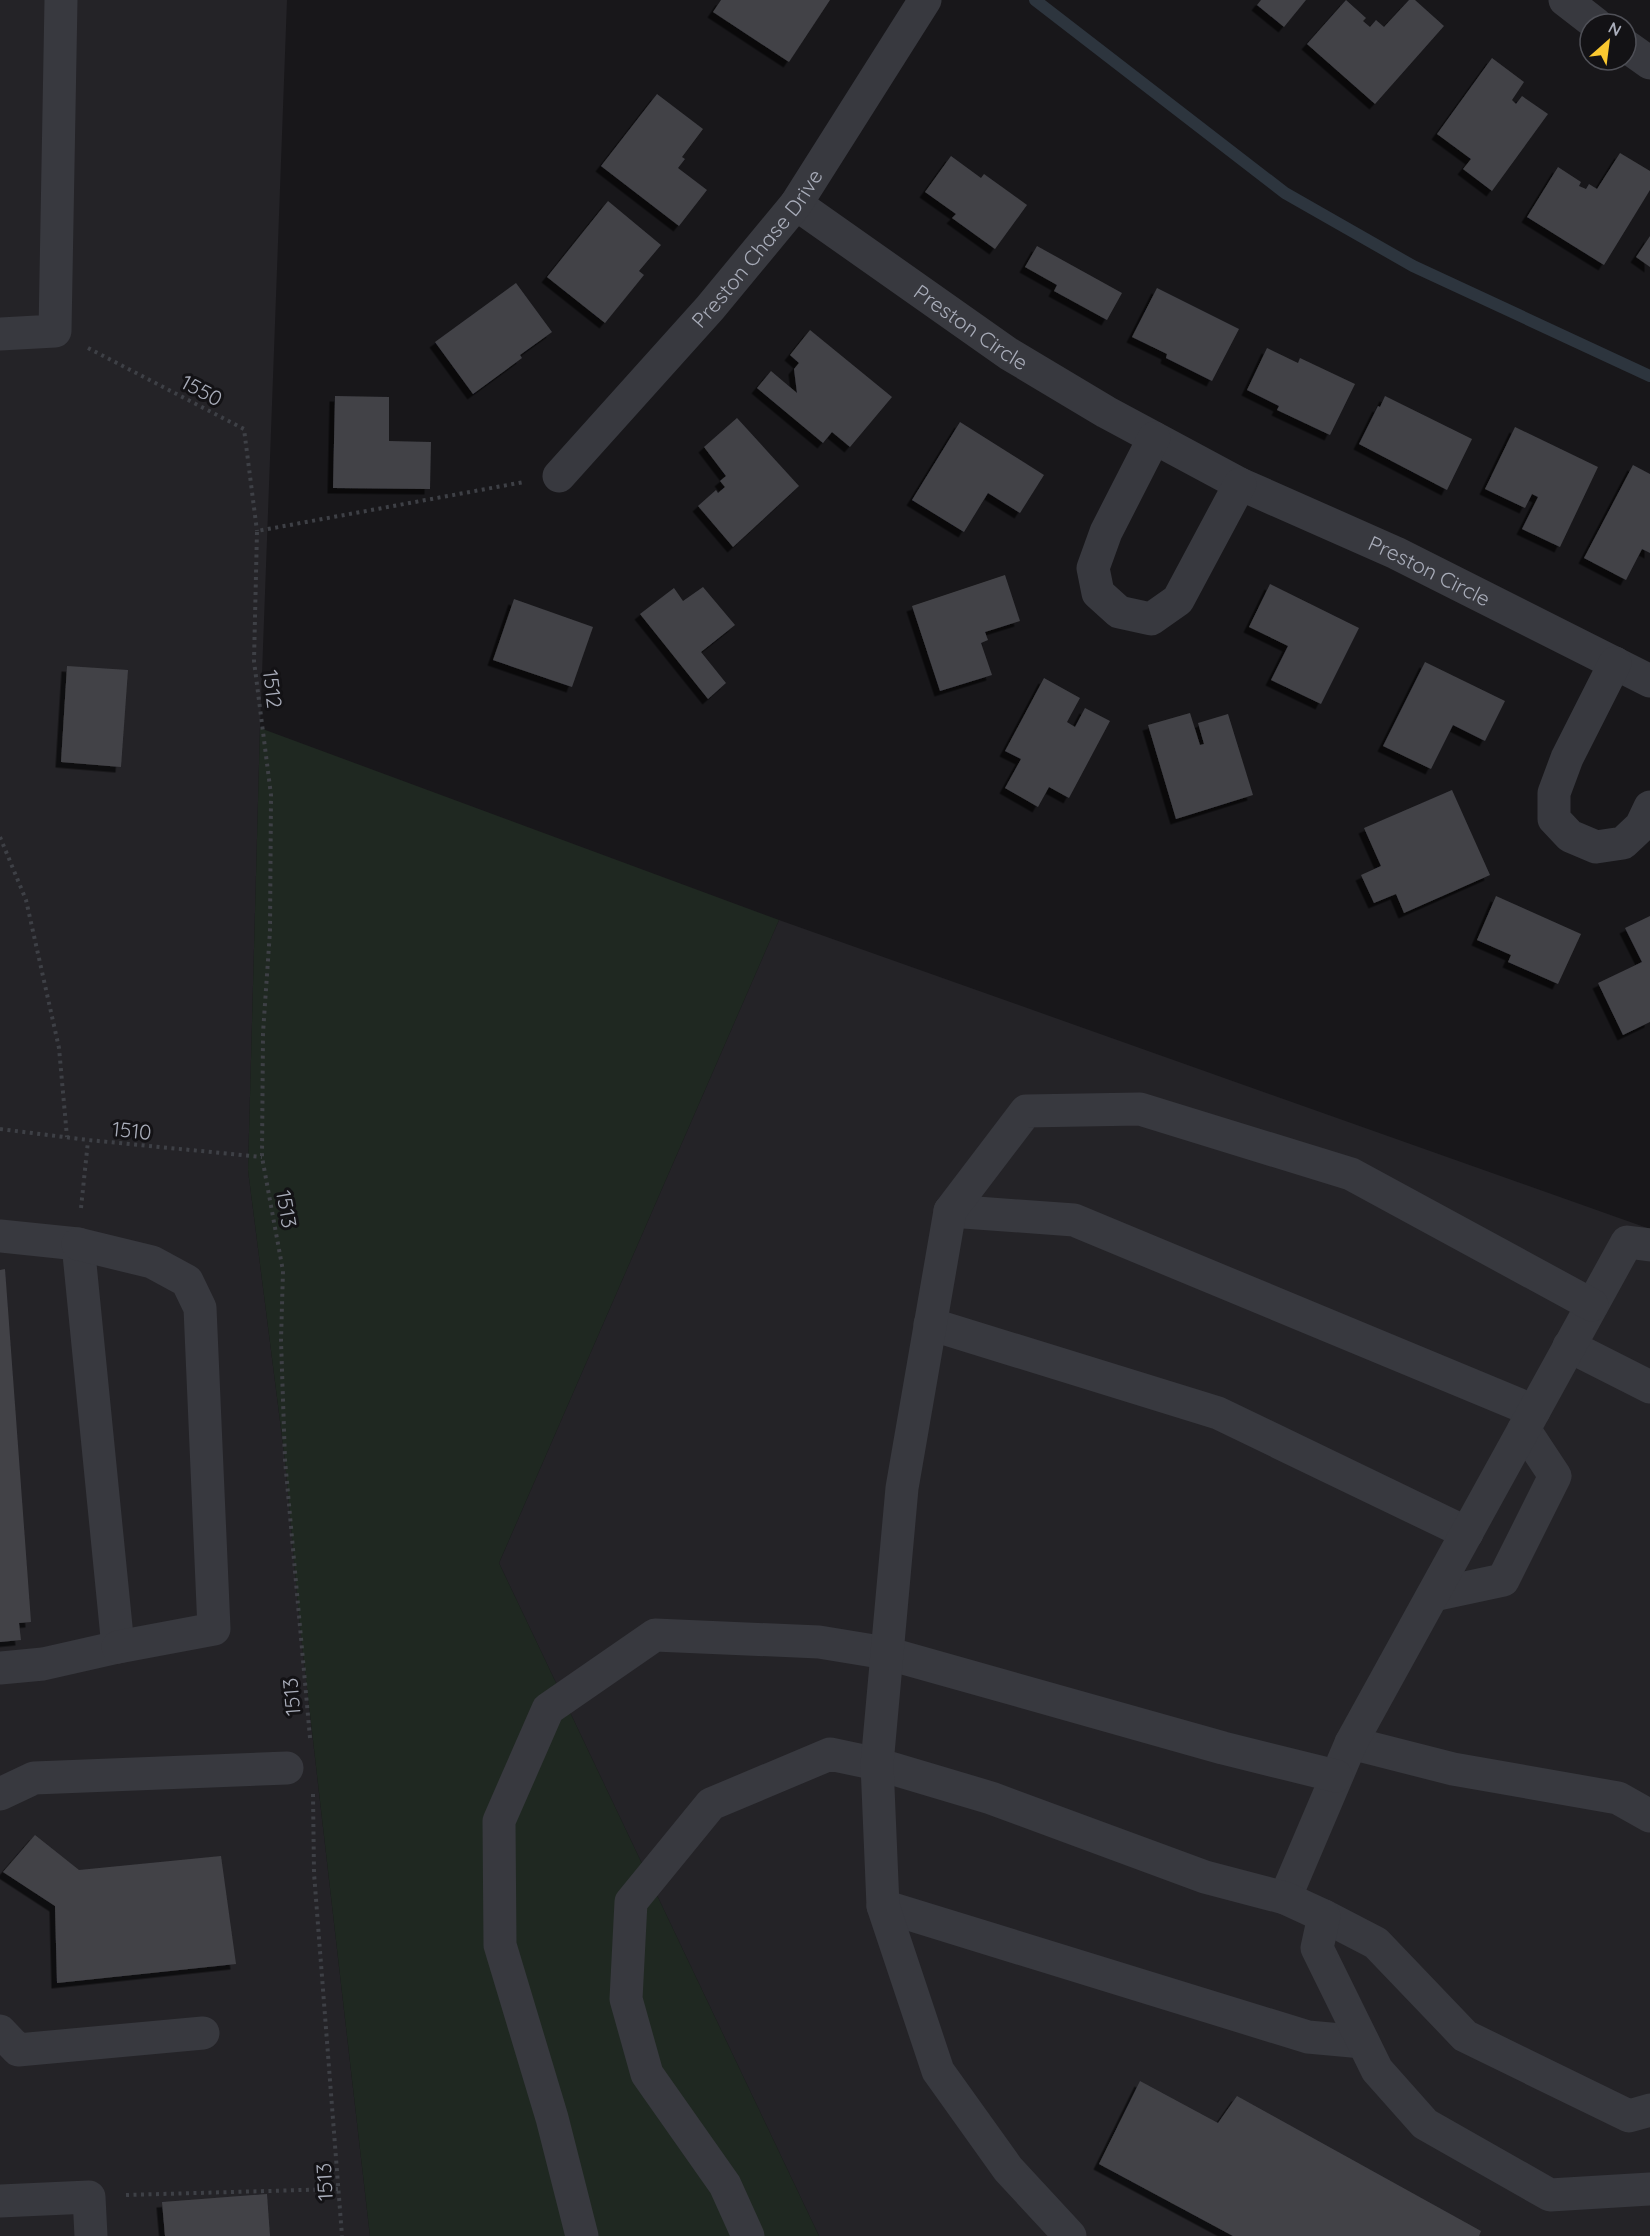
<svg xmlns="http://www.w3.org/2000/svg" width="1650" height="2236" font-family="Quicksand,sans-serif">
  <defs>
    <filter id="shadow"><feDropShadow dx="-5.5" dy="5.5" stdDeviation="0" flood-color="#0009"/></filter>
  </defs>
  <rect width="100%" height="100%" fill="#18171a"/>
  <g fill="#242327">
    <path d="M0,0H287L260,728L248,1170L285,1460L300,1627L370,2236H0Z"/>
    <path d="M779,920L1650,1229V2236H819L499,1563Z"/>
  </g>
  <path fill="#1f2821" d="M260,728L779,920L499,1563L819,2236H370L300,1627L285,1460L248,1170Z"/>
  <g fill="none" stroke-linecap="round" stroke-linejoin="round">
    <path stroke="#2d353e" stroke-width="12" d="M1035,0L1285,193L1413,266L1650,376"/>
  </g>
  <g fill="#424247" filter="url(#shadow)">
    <path d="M721,0H830L789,62L713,12Z"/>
    <path d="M1261,0H1306L1284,27L1257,5Z"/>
    <path d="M1346,0L1366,18L1363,21L1370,27L1376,20L1384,27L1409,0H1415L1444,26L1375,104L1307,44Z"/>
    <path d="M1492,58L1524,82L1512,100L1516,104L1522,96L1548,114L1492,191L1463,169L1471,159L1437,134Z"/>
    <path d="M657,94L703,129L682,157L685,159L678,168L707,190L679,226L601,166Z"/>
    <path d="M1620,153L1650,171V190L1604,265L1527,217L1558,167L1581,182L1579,186L1586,189L1589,184L1597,189Z"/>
    <path d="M951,156L981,178L984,174L1027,205L995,249L952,218L956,214L925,192Z"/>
    <path d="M608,201L661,245L639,271L644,275L605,323L547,277Z"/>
    <path d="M1650,236V267L1636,257Z"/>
    <path d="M1037,246L1122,293L1107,320L1054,291L1057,285L1025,267Z"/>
    <path d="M516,283L552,332L520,355L522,358L473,394L435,342Z"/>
    <path d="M1157,288L1239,329L1212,381L1166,358L1167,354L1132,337Z"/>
    <path d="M810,330L892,397L850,447L832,432L823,443L757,388L771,371L797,393L794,369L799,363L790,355Z"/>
    <path d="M1267,348L1298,363L1300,358L1355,384L1330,435L1277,410L1279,406L1247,390Z"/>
    <path d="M335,396L389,397V441L431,442L430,489L333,488Z"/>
    <path d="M1385,396L1472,439L1447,490L1359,444L1378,406L1380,407Z"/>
    <path d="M737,418L799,486L733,547L698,506L716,490L718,493L725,487L720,481L726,476L704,447Z"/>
    <path d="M960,422L1044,475L1020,513L988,493L964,532L912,500Z"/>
    <path d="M1515,427L1598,467L1560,547L1522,529L1538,497L1532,494L1525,508L1485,489Z"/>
    <path d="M1633,465L1650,474V553L1642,549L1626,580L1584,558Z"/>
    <path d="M1005,575L1020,621L985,632L988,640L981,643L992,675L940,691L912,606Z"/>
    <path d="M1270,584L1359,628L1321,704L1271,680L1288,646L1249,627Z"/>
    <path d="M703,587L735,625L701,652L726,683L708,699L640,614L674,588L683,601Z"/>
    <path d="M514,599L593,627L572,687L493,660Z"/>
    <path d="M1425,662L1505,701L1485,741L1453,725L1431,769L1383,746Z"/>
    <path d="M67,666L128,670L121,767L61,762Z"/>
    <path d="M1044,678L1080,698L1067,722L1075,727L1085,708L1110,721L1069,798L1049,787L1038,807L1005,788L1021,759L1005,751Z"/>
    <path d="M1190,713L1200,745L1204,744L1198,723L1228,714L1253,795L1176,819L1148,725Z"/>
    <path d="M1452,790L1490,875L1404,913L1396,894L1374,903L1361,875L1381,866L1364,828Z"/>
    <path d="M1496,896L1581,934L1558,984L1508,962L1511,955L1477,940Z"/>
    <path d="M1650,916V1022L1623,1035L1598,983L1642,962L1625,928Z"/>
    <path d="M5,1269L31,1622L19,1623L21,1640L0,1642V1270Z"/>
    <path d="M35,1835L79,1870L221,1856L236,1964L57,1983L55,1906L3,1872Z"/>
    <path d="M1140,2081L1218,2123L1237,2096L1481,2231L1479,2236H1233L1099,2164Z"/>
    <path d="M267,2194L270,2236H165L162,2202Z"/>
  </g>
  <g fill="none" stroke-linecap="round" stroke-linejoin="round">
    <g stroke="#3e4046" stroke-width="4" stroke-dasharray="3 4.5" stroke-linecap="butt">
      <path d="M88,348L244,429L257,531"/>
      <path d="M0,837L26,900L59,1048L67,1137"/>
      <path d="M0,1129L88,1140L262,1157"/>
      <path d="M81,1208L88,1141"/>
      <path d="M310,1738L285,1460L281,1340L283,1271L262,1157L263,1033L270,931L271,795L254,661L257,531L524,482"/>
      <path d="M313,1794L314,1873L342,2236"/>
      <path d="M126,2195L338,2189"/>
    </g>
    <g stroke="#38393f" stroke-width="33">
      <path d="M1565,0L1596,24"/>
      <path d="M1626,46L1650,63"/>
      <path id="s1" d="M796,204L1009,354L1106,412L1240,484L1396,553L1650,681"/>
      <path d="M0,334L55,331L61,0"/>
      <path d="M1154,438L1106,532L1093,568L1098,593L1119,612L1151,619L1178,600L1240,484"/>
      <path id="s2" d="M559,476L710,308L796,204L925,0"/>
      <path d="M1615,663L1567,758L1554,793V819L1570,836L1596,847L1623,843L1641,826L1650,807"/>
      <path d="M950,1211L1074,1220L1534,1411"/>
      <path d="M0,1236L78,1244L118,1647L43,1664L0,1668"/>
      <path d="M78,1244L152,1262L187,1281L200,1308L214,1629L118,1647"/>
      <path d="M930,1324L1218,1413L1467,1533"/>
      <path d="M1569,1346L1650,1387"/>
      <path d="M1433,1595L1503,1580L1555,1476L1524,1429"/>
      <path d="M1351,1743L1453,1769L1618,1798L1650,1816"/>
      <path d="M0,1794L34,1778L287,1768"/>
      <path d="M1285,1898L1351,1743L1627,1242L1650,1245"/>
      <path d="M883,1906L1308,2037L1363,2042"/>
      <path d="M1324,1916L1376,1943L1465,2036L1629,2116L1650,2110"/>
      <path d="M0,2031L18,2050L203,2033"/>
      <path d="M0,2201L89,2197L91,2236"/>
      <path d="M582,2236L552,2118L500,1945L499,1821L548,1709L655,1635L819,1642L886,1653L1223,1748L1336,1776"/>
      <path d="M748,2236L725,2185L647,2074L626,1999L631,1902L711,1804L830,1754L877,1764L991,1798L1205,1877L1285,1898L1324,1916L1317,1948L1377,2070L1425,2124L1550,2195L1650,2189"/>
      <path d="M1070,2236L1008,2169L938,2071L883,1906L877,1764L902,1488L950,1211L1026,1111L1140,1109L1351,1174L1592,1305"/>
    </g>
  </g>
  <g text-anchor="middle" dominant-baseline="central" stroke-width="6" stroke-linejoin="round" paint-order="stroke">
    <g font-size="21" fill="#a9adba" stroke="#131215">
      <text stroke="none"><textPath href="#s2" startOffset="302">Preston Chase Drive</textPath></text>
      <text stroke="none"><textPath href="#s1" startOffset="214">Preston Circle</textPath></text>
      <text transform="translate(202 390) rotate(28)">1550</text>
      <text stroke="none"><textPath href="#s1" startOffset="734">Preston Circle</textPath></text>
      <text transform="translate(273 689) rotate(83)">1512</text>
      <text transform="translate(132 1130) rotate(6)">1510</text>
      <text transform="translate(287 1209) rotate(80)">1513</text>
      <text transform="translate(291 1697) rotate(-95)">1513</text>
      <text transform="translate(324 2182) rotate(-93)">1513</text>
    </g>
  </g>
  <g transform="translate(1608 42) rotate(28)"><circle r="28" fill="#131215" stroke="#4f5057" stroke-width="1.5"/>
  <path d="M0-4.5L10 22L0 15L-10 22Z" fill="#f9c830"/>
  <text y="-9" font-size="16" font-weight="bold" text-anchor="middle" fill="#a9adba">N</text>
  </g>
</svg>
